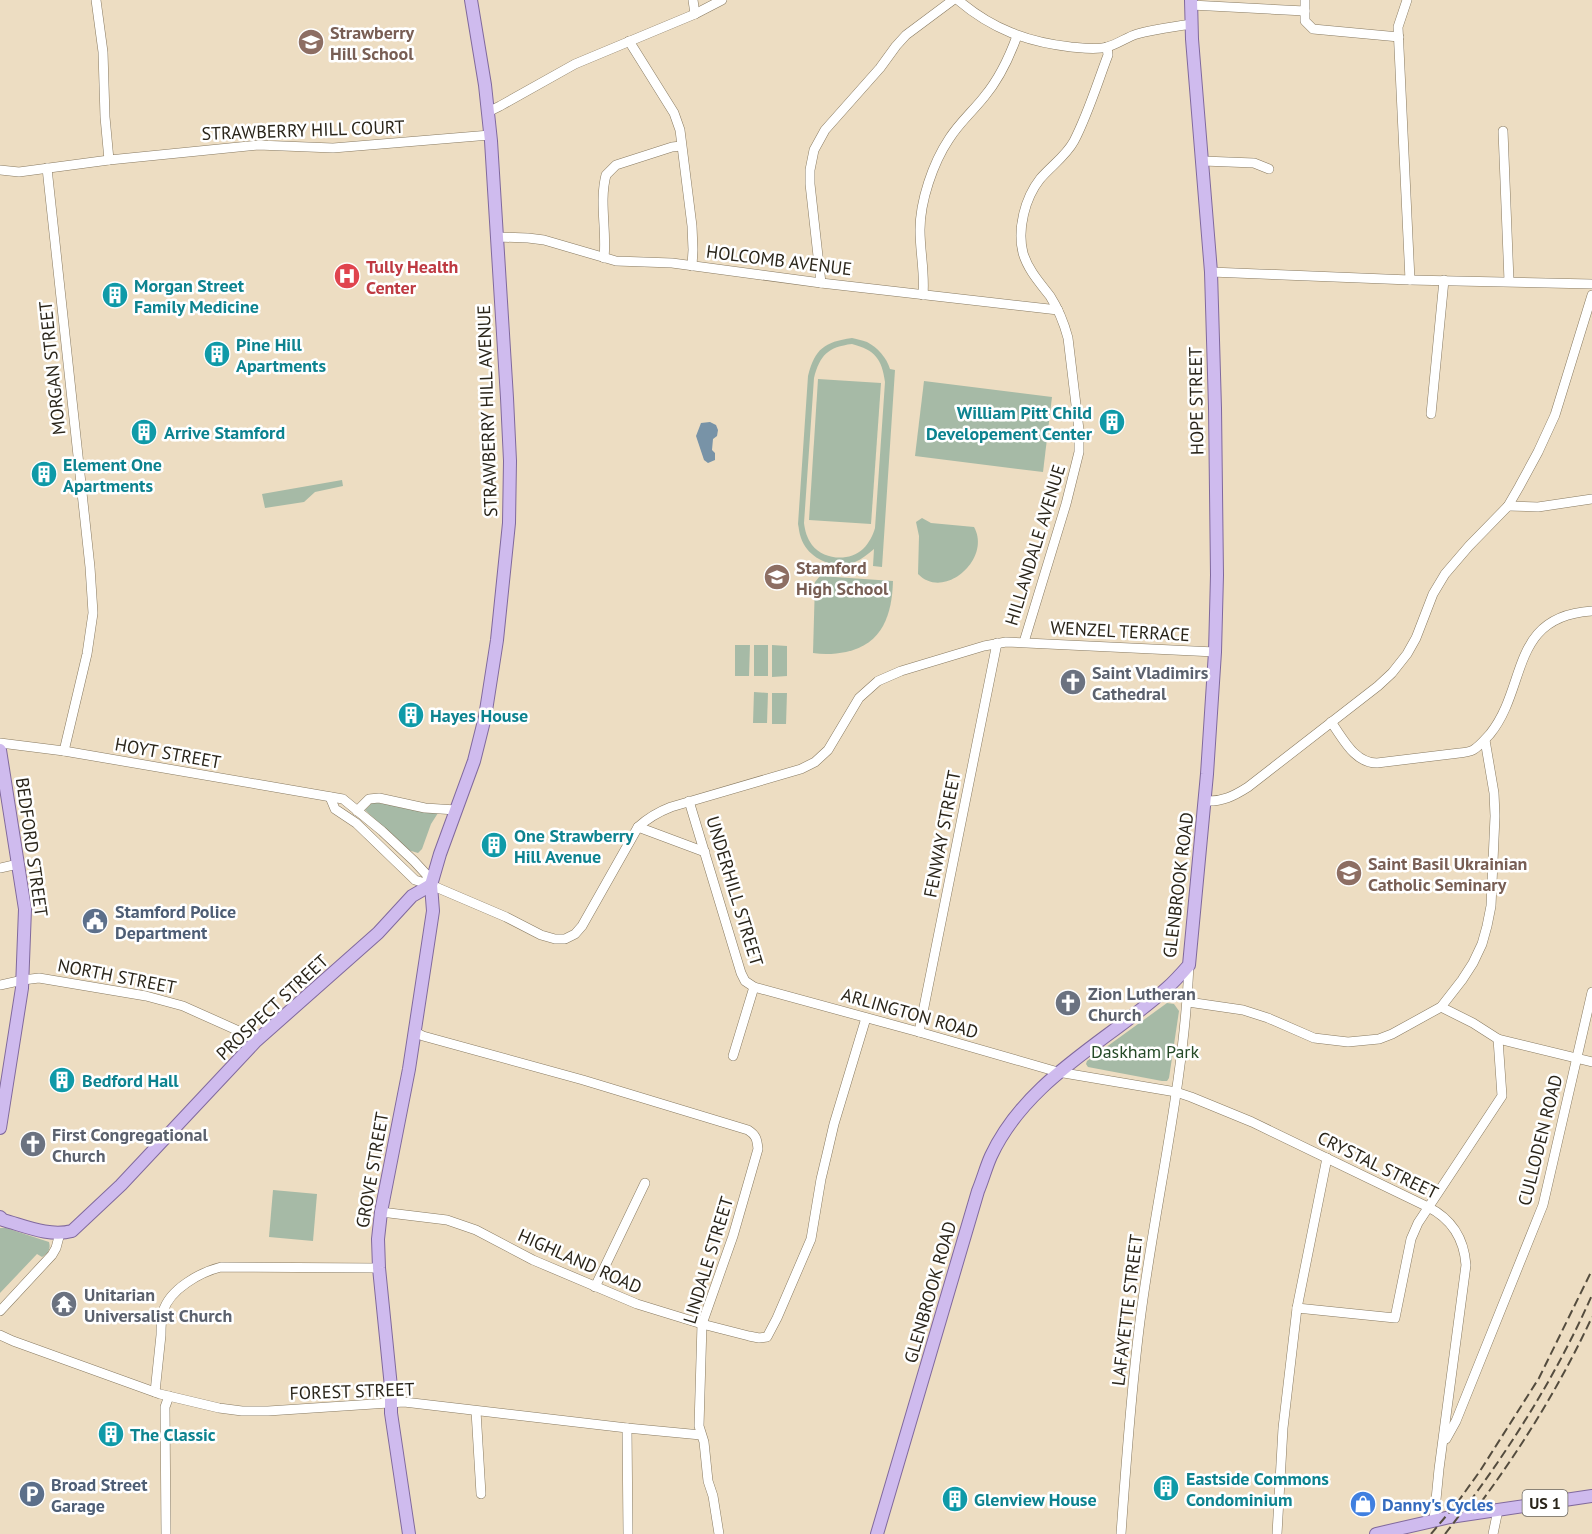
<svg xmlns="http://www.w3.org/2000/svg" width="1592" height="1534" font-family="'PT Sans',sans-serif">
  <rect width="100%" height="100%" fill="#edddc2"/>
  <g fill="#a6baa6" fill-rule="evenodd">
    <path d="M852,338C856,339 862,340 867,342C877,347 887,358 890,369L895,370L882,567L873,566L874,549C868,554 862,559 855,562C834,570 808,559 801,538C799,533 799,528 798,524L808,376C815,349 824,342 852,338ZM852,344C875,350 882,359 885,382L875,528C873,535 869,543 863,549C849,562 824,560 812,545C807,538 805,531 804,523L814,378C820,355 828,347 852,344Z"/>
    <path d="M818,379L881,383L871,524L809,520Z"/>
    <path d="M924,381L1052,397L1043,472L915,456Z"/>
    <path d="M342,480L343,486L315,492L304,502L265,508L262,494Z"/>
    <path d="M922,518L931,523L974,527C992,559 944,601 918,574L919,536L916,522Z"/>
    <path d="M820,576L893,581C892,614 883,644 846,652C836,654 824,655 813,653L815,582Z"/>
    <path d="M735,645H750L749,676H735Z"/>
    <rect x="754" y="645" width="14" height="31"/>
    <path d="M772,645L787,646V676L772,677Z"/>
    <path d="M754,692L768,693L767,723H753Z"/>
    <path d="M772,693H787L786,724H772Z"/>
    <path d="M373,802L438,813L431,824L422,849L418,853L408,850L365,810Z"/>
    <path d="M1167,1003L1174,1004L1179,1011L1169,1078L1167,1081H1162L1088,1067L1086,1064L1087,1061Z"/>
    <path d="M273,1190L317,1194L313,1241L269,1237Z"/>
    <path d="M0,1228H6L49,1242C51,1249 48,1254 42,1257L37,1254L0,1293Z"/>
  </g>
  <path fill="#7893a7" d="M710,422L716,425L718,430L717,436L713,439L712,450L715,453V460L708,463L704,460L696,436L701,423Z"/>
  <g fill="none" stroke-linecap="round" stroke-linejoin="round">
    <defs>
      <g id="minor">
        <path d="M96,0L103,52L105,117L109,160"/>
        <path d="M693,0L695,14"/>
        <path d="M958,0C992,29 1027,42 1071,47C1083,48 1096,50 1107,47C1118,44 1127,37 1137,34C1154,29 1173,27 1191,24"/>
        <path d="M1305,0V21L1313,29L1399,37"/>
        <path d="M1407,0L1398,27L1410,280"/>
        <path d="M1191,5L1305,11"/>
        <path d="M629,41L674,113L680,130L692,226L693,250L692,266"/>
        <path d="M488,112L500,106L575,64L695,14L722,0"/>
        <path d="M1503,131L1509,281"/>
        <path d="M1203,161L1254,163L1269,169"/>
        <path d="M47,168L90,567L93,613L87,654L64,751"/>
        <path d="M0,170L19,172L109,160L258,145L333,148L490,135"/>
        <path d="M497,237L528,238L544,240L616,261L672,263L821,283L1058,310"/>
        <path d="M604,258C607,231 599,202 606,175L616,165L672,147L681,146"/>
        <path d="M1211,272L1410,280L1592,284"/>
        <path d="M821,283L810,184V170L814,150L825,130L880,68L896,46L906,35L953,0"/>
        <path d="M923,295C925,273 920,252 920,230C920,201 933,163 949,139C959,123 973,111 984,97C1000,78 1009,58 1017,36"/>
        <path d="M1431,414L1444,280"/>
        <path d="M1508,506L1538,507L1592,499"/>
        <path d="M1024,642L1066,504L1079,452V430L1068,338C1064,323 1059,310 1050,296C1040,283 1028,270 1023,253C1017,229 1025,198 1040,179C1051,166 1066,156 1074,141C1088,114 1097,84 1108,55L1107,47"/>
        <path d="M1331,722C1343,738 1354,763 1377,763C1402,760 1426,757 1451,754C1457,753 1468,753 1473,750C1480,746 1485,739 1490,734C1528,687 1509,616 1592,611"/>
        <path d="M0,743L64,751L343,799L382,831L414,861L426,874L431,885"/>
        <path d="M330,797L335,809L356,823L415,880L431,885L506,917L541,935L555,939H565L575,934L582,926L638,827C648,818 658,812 671,807L801,769L815,762L828,750L859,698L878,681L901,671L984,646L1006,642L1215,652"/>
        <path d="M689,801L741,973L745,981L754,987L919,1032L1058,1072L1176,1092L1191,1097L1252,1122L1428,1207C1452,1219 1464,1239 1466,1265L1439,1469L1434,1520"/>
        <path d="M1205,801C1222,802 1234,796 1248,787L1378,686L1392,673L1407,654L1416,638L1433,594L1445,574L1469,546L1508,506L1519,487L1538,452L1555,415L1592,295"/>
        <path d="M357,811L369,799L379,798L425,808L456,810"/>
        <path d="M638,827L705,852"/>
        <path d="M0,868L18,864"/>
        <path d="M0,985L23,980L39,978L146,996L183,1006L250,1036L256,1041"/>
        <path d="M1188,1002L1243,1010L1268,1018L1314,1038L1348,1042L1379,1039L1392,1034L1441,1007L1462,980L1473,963L1482,944L1487,926L1491,906L1495,816L1494,793L1485,740"/>
        <path d="M1441,1007L1473,1023L1498,1039L1592,1062"/>
        <path d="M415,1032L423,1036L583,1080L748,1130C756,1135 757,1139 758,1149L733,1236L702,1324L699,1426L704,1442L708,1481L713,1496L719,1534"/>
        <path d="M919,1032L997,643"/>
        <path d="M733,1056L754,987"/>
        <path d="M381,1212L447,1220L476,1230L533,1260L637,1304L702,1324L749,1336L759,1338L767,1337L777,1318L811,1239L821,1179L827,1154L834,1124L866,1018"/>
        <path d="M595,1287L645,1183"/>
        <path d="M1297,1308L1395,1318L1411,1239L1418,1223L1502,1096L1498,1039"/>
        <path d="M0,1311L52,1255L56,1248L60,1233"/>
        <path d="M0,1335L13,1341L160,1394L219,1408L242,1411H268L404,1402L627,1428L701,1435"/>
        <path d="M155,1392C157,1373 159,1354 161,1335C161,1328 161,1319 163,1312C169,1289 201,1272 221,1267L379,1268"/>
        <path d="M476,1411L481,1494"/>
        <path d="M627,1428L628,1534"/>
        <path d="M1446,1439L1456,1421L1543,1205L1592,992"/>
        <path d="M166,1534L165,1407L169,1396"/>
        <path d="M1121,1534C1126,1463 1131,1391 1140,1321C1155,1202 1184,1085 1189,965"/>
        <path d="M1277,1534L1283,1428L1297,1308L1327,1158"/>
        <path d="M1493,1534L1498,1510"/>
      </g>
      <g id="major">
        <path d="M0,750L25,909L22,988L0,1128"/>
        <path d="M0,1217L3,1220C25,1226 49,1237 72,1231L121,1185L256,1041L378,933L412,896L431,885"/>
        <path d="M409,1534L391,1413V1387L379,1268L378,1239L381,1212L409,1069L433,911L431,885L440,854L474,761L485,717L497,640L509,523L510,461L507,398L491,141L485,85L471,0"/>
        <path d="M877,1534L978,1191C983,1179 986,1167 991,1156C1027,1079 1107,1042 1167,988C1175,981 1182,973 1189,965L1207,774L1215,652L1217,575L1215,408L1211,272L1192,39L1191,0"/>
        <path d="M1376,1534L1450,1517L1592,1496"/>
      </g>
    </defs>
    <use href="#minor" stroke="#887a61" stroke-width="10"/>
    <use href="#major" stroke="#80699d" stroke-width="14"/>
    <use href="#minor" stroke="#fff" stroke-width="9"/>
    <use href="#major" stroke="#cfbbee" stroke-width="12"/>
    <g stroke="#544c3e" stroke-width="2" stroke-dasharray="9 4.5" stroke-linecap="butt">
      <path d="M1473,1513C1519,1452 1560,1386 1592,1317"/>
      <path d="M1431,1534L1457,1503L1480,1471L1539,1378L1592,1270"/>
      <path d="M1445,1534C1503,1460 1554,1381 1592,1295"/>
    </g>
  </g>
  <defs>
    <symbol id="school-disc" viewBox="-11 -11 22 22"><circle r="9.5" fill="#8d6e63" stroke="#fff"/><path d="M0-5L7-2L0 1L-7-2ZM-4 1L0 2.5L4 1V4Q0 6-4 4Z" fill="#fff"/></symbol>
    <symbol id="hospital-disc" viewBox="-11 -11 22 22"><circle r="9.5" fill="#e0444e" stroke="#fff"/><path d="M-5-5h3v3.5h4V-5h3V5h-3V1.5h-4V5h-3Z" fill="#fff"/></symbol>
    <symbol id="building-disc" viewBox="-11 -11 22 22"><circle r="9.5" fill="#0f9aa8" stroke="#fff"/><path d="M-4-6H4V6H1V3H-1V6H-4ZM-2.5-4.3h1.7v1.8h-1.7ZM.8-4.3h1.7v1.8H.8ZM-2.5-1h1.7V.8h-1.7ZM.8-1h1.7V.8H.8Z" fill="#fff"/></symbol>
    <symbol id="church-disc" viewBox="-11 -11 22 22"><circle r="9.5" fill="#6b7280" stroke="#fff"/><path d="M-1.2-6h2.4v3.5h3.3v2.4h-3.3V6h-2.4V-.1h-3.3v-2.4h3.3Z" fill="#fff"/></symbol>
    <symbol id="university-disc" viewBox="-11 -11 22 22"><circle r="9.5" fill="#8d6e63" stroke="#fff"/><path d="M0-5L7-2L0 1L-7-2ZM-4 1L0 2.5L4 1V4Q0 6-4 4Z" fill="#fff"/></symbol>
    <symbol id="civic-disc" viewBox="-11 -11 22 22"><circle r="9.5" fill="#5c6f8a" stroke="#fff"/><path d="M-.6-6.5H3V-4.5H.6V-3L4-1V1h2V6H-6V1h2V-1L-.6-3ZM-1.2 2.5V6h2.4V2.5Z" fill="#fff"/></symbol>
    <symbol id="temple-disc" viewBox="-11 -11 22 22"><circle r="9.5" fill="#6b7280" stroke="#fff"/><path d="M0-6L5-2H3V0L6.5 2.5H4V6H1.5V3h-3V6H-4V2.5H-6.5L-3 0V-2H-5Z" fill="#fff"/></symbol>
    <symbol id="parking-disc" viewBox="-11 -11 22 22"><circle r="9.5" fill="#5c6f8a" stroke="#fff"/><path d="M-3.5-5.5H1a3.5 3.5 0 0 1 0 7H-1V5.5H-3.5ZM-1-3.4V-.6H.8a1.4 1.4 0 0 0 0-2.8Z" fill="#fff"/></symbol>
    <symbol id="shop-disc" viewBox="-11 -11 22 22"><circle r="9.5" fill="#3f7fe0" stroke="#fff"/><path d="M-5-2.5h2.3a2.7 3.5 0 0 1 5.4 0H5L5.5 6h-11ZM-1.5-2.5h3a1.5 2.3 0 0 0-3 0Z" fill="#fff"/></symbol>
  </defs>
  <g fill-rule="evenodd">
    <use href="#school-disc" x="296" y="27" width="30" height="30"/>
    <use href="#hospital-disc" x="332" y="261" width="30" height="30"/>
    <use href="#building-disc" x="100" y="280" width="30" height="30"/>
    <use href="#building-disc" x="202" y="339" width="30" height="30"/>
    <use href="#building-disc" x="1097" y="407" width="30" height="30"/>
    <use href="#building-disc" x="129" y="417" width="30" height="30"/>
    <use href="#building-disc" x="29" y="459" width="30" height="30"/>
    <use href="#school-disc" x="762" y="562" width="30" height="30"/>
    <use href="#church-disc" x="1058" y="667" width="30" height="30"/>
    <use href="#building-disc" x="396" y="700" width="30" height="30"/>
    <use href="#building-disc" x="479" y="830" width="30" height="30"/>
    <use href="#university-disc" x="1334" y="858" width="30" height="30"/>
    <use href="#civic-disc" x="80" y="906" width="30" height="30"/>
    <use href="#church-disc" x="1053" y="988" width="30" height="30"/>
    <use href="#building-disc" x="47" y="1065" width="30" height="30"/>
    <use href="#church-disc" x="18" y="1129" width="30" height="30"/>
    <use href="#temple-disc" x="49" y="1289" width="30" height="30"/>
    <use href="#building-disc" x="96" y="1419" width="30" height="30"/>
    <use href="#building-disc" x="1151" y="1473" width="30" height="30"/>
    <use href="#parking-disc" x="17" y="1479" width="30" height="30"/>
    <use href="#building-disc" x="940" y="1484" width="30" height="30"/>
    <use href="#shop-disc" x="1348" y="1489" width="30" height="30"/>
  </g>
  <g text-anchor="middle" dominant-baseline="central" stroke-width="5" stroke-linejoin="round" paint-order="stroke">
    <rect fill="#fff" stroke="#6a665f" stroke-width="1.5" x="1522.5" y="1490" width="45" height="26" rx="4.5"/>
    <g font-size="16" font-weight="bold" fill="#2a251a">
      <text x="1545" y="1503">US 1</text>
    </g>
    <g font-size="18" font-weight="bold" fill="#785e54" stroke="#fff" text-anchor="start">
      <text x="330" y="32">Strawberry<tspan x="330" dy="21">Hill School</tspan></text>
      <text x="796" y="567">Stamford<tspan x="796" dy="21">High School</tspan></text>
      <text x="1368" y="863">Saint Basil Ukrainian<tspan x="1368" dy="21">Catholic Seminary</tspan></text>
    </g>
    <g font-size="18" fill="#2a251a" stroke="#fff">
      <text transform="translate(303 130) rotate(-2)">STRAWBERRY HILL COURT</text>
      <text transform="translate(779 260) rotate(7)">HOLCOMB AVENUE</text>
      <text transform="translate(52 368) rotate(-96)">MORGAN STREET</text>
      <text transform="translate(1196 401) rotate(-91)">HOPE STREET</text>
      <text transform="translate(487 411) rotate(-92)">STRAWBERRY HILL AVENUE</text>
      <text transform="translate(1035 545) rotate(-73)">HILLANDALE AVENUE</text>
      <text transform="translate(1120 631) rotate(3)">WENZEL TERRACE</text>
      <text transform="translate(168 753) rotate(10)">HOYT STREET</text>
      <text transform="translate(942 834) rotate(-79)">FENWAY STREET</text>
      <text transform="translate(32 847) rotate(82)">BEDFORD STREET</text>
      <text transform="translate(1178 885) rotate(-83)">GLENBROOK ROAD</text>
      <text transform="translate(735 891) rotate(73)">UNDERHILL STREET</text>
      <text transform="translate(117 976) rotate(11)">NORTH STREET</text>
      <text transform="translate(272 1007) rotate(-43)">PROSPECT STREET</text>
      <text transform="translate(910 1013) rotate(16)">ARLINGTON ROAD</text>
      <text transform="translate(1540 1140) rotate(-76)">CULLODEN ROAD</text>
      <text transform="translate(1378 1165) rotate(26)">CRYSTAL STREET</text>
      <text transform="translate(372 1170) rotate(-80)">GROVE STREET</text>
      <text transform="translate(708 1260) rotate(-73)">LINDALE STREET</text>
      <text transform="translate(580 1261) rotate(24)">HIGHLAND ROAD</text>
      <text transform="translate(930 1292) rotate(-74)">GLENBROOK ROAD</text>
      <text transform="translate(1127 1310) rotate(-83)">LAFAYETTE STREET</text>
      <text transform="translate(352 1391) rotate(-2)">FOREST STREET</text>
    </g>
    <g font-size="18" font-weight="bold" fill="#be3a42" stroke="#fff" text-anchor="start">
      <text x="366" y="266">Tully Health<tspan x="366" dy="21">Center</tspan></text>
    </g>
    <g font-size="18" font-weight="bold" fill="#0d838f" stroke="#fff" text-anchor="start">
      <text x="134" y="285">Morgan Street<tspan x="134" dy="21">Family Medicine</tspan></text>
      <text x="236" y="344">Pine Hill<tspan x="236" dy="21">Apartments</tspan></text>
      <text x="1092" y="412" text-anchor="end">William Pitt Child<tspan x="1092" dy="21">Developement Center</tspan></text>
      <text x="164" y="432">Arrive Stamford</text>
      <text x="63" y="464">Element One<tspan x="63" dy="21">Apartments</tspan></text>
      <text x="430" y="715">Hayes House</text>
      <text x="514" y="835">One Strawberry<tspan x="514" dy="21">Hill Avenue</tspan></text>
      <text x="82" y="1080">Bedford Hall</text>
      <text x="130" y="1434">The Classic</text>
      <text x="1186" y="1478">Eastside Commons<tspan x="1186" dy="21">Condominium</tspan></text>
      <text x="974" y="1499">Glenview House</text>
    </g>
    <g font-size="18" font-weight="bold" fill="#5b616d" stroke="#fff" text-anchor="start">
      <text x="1092" y="672">Saint Vladimirs<tspan x="1092" dy="21">Cathedral</tspan></text>
      <text x="1088" y="993">Zion Lutheran<tspan x="1088" dy="21">Church</tspan></text>
      <text x="52" y="1134">First Congregational<tspan x="52" dy="21">Church</tspan></text>
      <text x="84" y="1294">Unitarian<tspan x="84" dy="21">Universalist Church</tspan></text>
    </g>
    <g font-size="18" font-weight="bold" fill="#4e5e75" stroke="#fff" text-anchor="start">
      <text x="115" y="911">Stamford Police<tspan x="115" dy="21">Department</tspan></text>
      <text x="51" y="1484">Broad Street<tspan x="51" dy="21">Garage</tspan></text>
    </g>
    <g font-size="18" fill="#254a27" stroke="#fff">
      <text x="1145" y="1051">Daskham Park</text>
    </g>
    <g font-size="18" font-weight="bold" fill="#366cbe" stroke="#fff" text-anchor="start">
      <text x="1382" y="1504">Danny's Cycles</text>
    </g>
  </g>
</svg>
